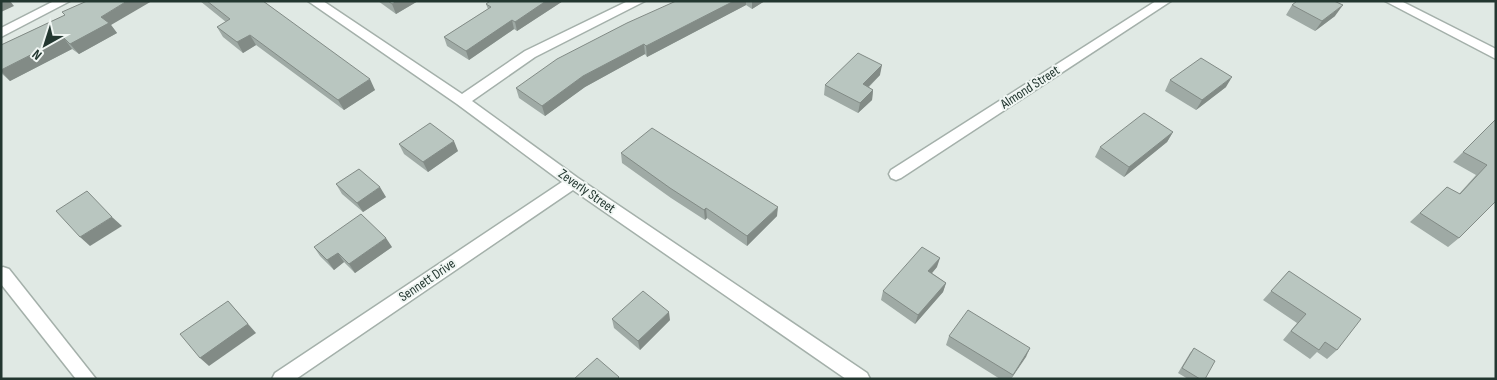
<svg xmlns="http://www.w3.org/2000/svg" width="1497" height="380" font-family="'Sofia Sans Condensed',sans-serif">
  <rect width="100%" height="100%" fill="#e0e9e4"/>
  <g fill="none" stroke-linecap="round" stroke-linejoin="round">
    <defs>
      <g id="street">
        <path d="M54,1H70L1,37V28Z"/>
        <path d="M308,1H323L462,94L525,51L628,1H645L535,57L472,101L578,178L867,373L870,379H846L573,190L296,379H272L275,373L562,182L457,104Z"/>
        <path d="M1156,1H1171L901,178L896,180L891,178L889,174L891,170Z"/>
        <path d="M1385,1H1401L1496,49V59Z"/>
        <path d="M3,267L9,269L96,379H76L1,284V268Z"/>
      </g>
    </defs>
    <use href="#street" stroke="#a4b0aa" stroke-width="3"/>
    <use href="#street" fill="#fff" fill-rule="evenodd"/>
  </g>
  <g fill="#9faaa5">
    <path d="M200,1H263L375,90L344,110L256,45L243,53L223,37L217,27L226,22Z"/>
    <path d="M378,1H418L396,14Z"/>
    <path d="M563,1L517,31L514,29L469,60L447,46L444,37L488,9L486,4Z"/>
    <path d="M676,1H765L752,9L746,5L647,57L645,54L585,87L545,116L519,98L516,88Z"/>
    <path d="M1292,5L1335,16L1315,31L1286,15Z"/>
    <path d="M62,12L111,25L117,33L79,54L72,49L10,81L1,73V45L65,15Z"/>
    <path d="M880,75L869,87L873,90L872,100L858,113L824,95L825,85Z"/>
    <path d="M1170,80L1226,87L1196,110L1165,91Z"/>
    <path d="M1496,119V201L1459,238L1448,247L1410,222L1447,187L1459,194L1476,175L1453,162Z"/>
    <path d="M1173,132L1167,142L1124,177L1095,157L1100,147Z"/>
    <path d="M399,144L458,151L428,172L404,154Z"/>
    <path d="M621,153L777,216L747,246L707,218L705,220L671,198L622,163Z"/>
    <path d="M336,184L386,197L363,212L342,194Z"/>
    <path d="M314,247H392L355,273L344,262L334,270L320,256Z"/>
    <path d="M937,267L932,273L946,283L943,292L915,324L881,300L883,291Z"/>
    <path d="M1289,271L1337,350L1327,359L1317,352L1310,359L1283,340L1297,323L1263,300Z"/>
    <path d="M612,319L670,320L640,350L614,328Z"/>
    <path d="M949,336L1030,348L1011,379H1000L946,345Z"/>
    <path d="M1194,348L1205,379H1188L1178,373L1190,353Z"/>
  </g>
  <g fill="#828b86">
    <path d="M1,1H10L14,6L1,12Z"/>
    <path d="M127,1H152L111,25L117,33L79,54L70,44L101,17Z"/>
    <path d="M397,1H418L396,14L392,4Z"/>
    <path d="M546,1H563L517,31L515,22Z"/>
    <path d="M734,1H746V5L647,57L646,46Z"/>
    <path d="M752,1H765L752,9Z"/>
    <path d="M1343,5L1335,16L1315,31L1322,21Z"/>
    <path d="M512,20L514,29L469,60L466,51Z"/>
    <path d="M250,35L256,45L243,53L237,42Z"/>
    <path d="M64,38L72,49L10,81L1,71V70Z"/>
    <path d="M644,44L645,54L585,87L545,116L542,106L583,76Z"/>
    <path d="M882,65L880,75L861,94L863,84Z"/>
    <path d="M1232,77L1226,87L1196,110L1202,100Z"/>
    <path d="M370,79L375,90L344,110L338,100Z"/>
    <path d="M873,90L872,100L858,113L860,103Z"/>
    <path d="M1173,132L1167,142L1124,177L1129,167Z"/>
    <path d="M454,141L458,151L428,172L423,162Z"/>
    <path d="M380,187L386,197L363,212L357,203Z"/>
    <path d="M778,207L777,216L747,246V236Z"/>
    <path d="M706,208L707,218L705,220L704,210Z"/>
    <path d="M112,217L122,226L90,246L80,237Z"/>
    <path d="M386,238L392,247L355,273L349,264Z"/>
    <path d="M338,253L344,262L334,270L327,260Z"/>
    <path d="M940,258L937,267L926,280L928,271Z"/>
    <path d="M946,283L943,292L915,324L918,315Z"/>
    <path d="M228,301L256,333L209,366L200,358Z"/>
    <path d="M669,312L670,320L640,350L638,341Z"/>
    <path d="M1030,348L1026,357L1011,379L1013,375Z"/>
  </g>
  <g fill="#b9c6c0" stroke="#828b86">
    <path d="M87,1H127L101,17L109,23L70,44L64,38L1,70V45L65,15L62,12Z"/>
    <path d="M207,1H263L370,79L338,100L250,35L237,42L217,27L230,19Z"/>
    <path d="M388,1H397L392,4Z"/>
    <path d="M490,1H546L515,22L512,20L466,51L444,37L491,7L486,4Z"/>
    <path d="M676,1H734L646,46L644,44L583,76L542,106L516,88L557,59L627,23Z"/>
    <path d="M1297,1H1334L1343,5L1322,21L1292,5Z"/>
    <path d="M858,53L882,65L863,84L873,90L860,103L825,85Z"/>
    <path d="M1201,58L1232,77L1202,100L1170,80Z"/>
    <path d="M1144,113L1173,132L1129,167L1100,147Z"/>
    <path d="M1496,119V201L1459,238L1420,213L1447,187L1460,194L1487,165L1463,152Z"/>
    <path d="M430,123L454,141L423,162L399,144Z"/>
    <path d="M652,128L778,207L747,236L706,208L704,210L670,188L621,153Z"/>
    <path d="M359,169L380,187L357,203L336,184Z"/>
    <path d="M87,191L112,217L80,237L56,211Z"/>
    <path d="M361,214L386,238L349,264L338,253L327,260L314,247Z"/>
    <path d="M922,247L940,258L928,271L946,283L918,315L883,291Z"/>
    <path d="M1289,271L1361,319L1337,350L1325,342L1319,350L1291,331L1306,314L1271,291Z"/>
    <path d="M643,291L669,312L638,341L612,319Z"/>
    <path d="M228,301L248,324L200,358L180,334Z"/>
    <path d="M968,310L1030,348L1013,375L949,336Z"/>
    <path d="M1194,348L1215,361L1205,379H1200L1182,368Z"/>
    <path d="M597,358L619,377L617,379H574Z"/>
  </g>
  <g text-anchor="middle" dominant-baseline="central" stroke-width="4" stroke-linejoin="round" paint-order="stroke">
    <g font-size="14" fill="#233730" stroke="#f0f6f3">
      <text transform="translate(1030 87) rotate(-33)">Almond Street</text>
      <text transform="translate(587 191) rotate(35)">Zeverly Street</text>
      <text transform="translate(427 280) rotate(-34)">Sennett Drive</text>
    </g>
  </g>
  <rect width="1497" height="380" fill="none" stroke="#233730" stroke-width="5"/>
  <g transform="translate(45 45) rotate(219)" stroke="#f0f6f3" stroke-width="4" paint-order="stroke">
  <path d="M0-4L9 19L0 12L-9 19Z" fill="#233730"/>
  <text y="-8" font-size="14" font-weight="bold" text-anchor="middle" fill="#233730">N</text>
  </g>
</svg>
